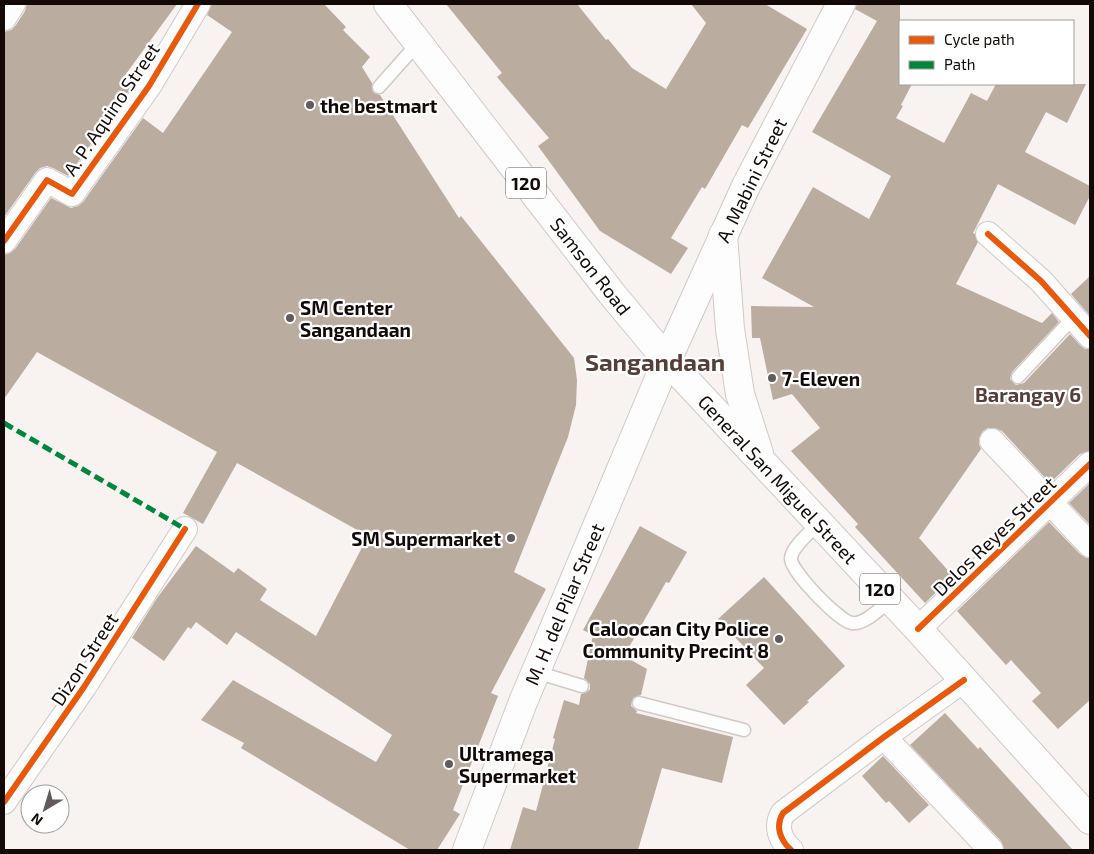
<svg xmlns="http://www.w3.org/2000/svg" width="1094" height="854" font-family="'Exo 2',sans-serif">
  <rect width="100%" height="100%" fill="#f8f2f0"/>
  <g fill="#bbaca0">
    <path d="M27,4H177L123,78L133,85L68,176L53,168L47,166L40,168L36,172L4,217V32L11,30L16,25L25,11Z"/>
    <path d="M212,4H324L346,27L343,30L370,57L362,67L372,83V90L374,93L380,95L459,218L461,216L574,358L577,380L576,405L568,437L514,572L546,589L491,693L498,696L453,810L460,814L437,850H410L241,748L244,743L201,720L233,680L376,762L392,735L236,632L227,645L196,622L191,629L188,627L164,661L132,638L157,598L196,546L234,573L238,568L267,589L260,600L316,636L368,536L237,463L203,524L183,513L217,452L37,352L4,399V255L10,253L15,249L51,198L71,208L78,206L83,202L143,118L163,133L232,32L207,15Z"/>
    <path d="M446,4H577L606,40L608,39L632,68L666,89L706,23L691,4H765L807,29L748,128L742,125L705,189L702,187L671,238L688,248L671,274L600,231L538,146L549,138L497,77L502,73Z"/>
    <path d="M857,4H900V84H912L901,105L903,106L896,118L944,143L971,93L987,101L996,84H1086L1067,123L1046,112L1025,152L1090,186V196L1075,225L998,184L973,233L975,234L978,242L956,284L1042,323L1052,313L1059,322L1012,372L1010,379L1016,385L1024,383L1070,334L1080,345L1085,349H1090V451L1080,454L1050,483L1002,431L995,428H988L983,431L979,438V444L981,449L919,538L953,576L925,603L855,527L858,524L791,451L820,428L792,394L773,400L760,338H752L751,306L814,307L762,278L813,187L869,219L891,176L812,132L877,21L855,9Z"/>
    <path d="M1090,276V316L1071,294Z"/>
    <path d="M1090,483V525L1069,503Z"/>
    <path d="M1049,522L1080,554L1086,558H1090V700L1058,729L1032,701L1041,693L1011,660L1006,665L957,611Z"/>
    <path d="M640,526L687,552L669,583L666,582L624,656L647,669L641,695L633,698L631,706L637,711L636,713L733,737L722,783L662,768L638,850H510L523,807L536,811L555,739L553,738L564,700L579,705L581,694L587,692L590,689V684L584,678L593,635L583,630Z"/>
    <path d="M764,577L845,666L807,701L809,702L784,725L746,685L764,668L718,619Z"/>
    <path d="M945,713L978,749L980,747L1073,850H1004L1001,841L910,745Z"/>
    <path d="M883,756L929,805L909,823L889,801L886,803L862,776Z"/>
  </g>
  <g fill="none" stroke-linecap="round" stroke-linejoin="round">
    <defs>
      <g id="lane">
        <path d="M379,87L418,43"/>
        <path d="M1018,377L1074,317"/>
        <path d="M819,523C811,531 792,547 791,558C789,570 840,622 852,623C865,625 881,607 891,600"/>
        <path d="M536,672L582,686"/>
        <path d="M639,703L744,730"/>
      </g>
      <g id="street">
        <path d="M4,18L13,4"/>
        <path d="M988,234L1041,281L1090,336"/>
        <path d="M4,241L47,180L72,194L149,86L198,4"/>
        <path d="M992,441L1090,545"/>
        <path d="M918,629L1090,464"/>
        <path d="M884,737L991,850"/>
        <path d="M4,802L84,687L185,529"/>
        <path d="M791,850C780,840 775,826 783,813L884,737L964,680"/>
      </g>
      <path id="secondary" d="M467,850L523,702L667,360L746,186L841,4"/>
      <g id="highway">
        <path d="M388,4L612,294L667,360L918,629L1090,820"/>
        <path d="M723,235L730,329L740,394L759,453"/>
      </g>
    </defs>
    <use href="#lane" stroke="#d1c9c6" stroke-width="15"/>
    <use href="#street" stroke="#d1c9c6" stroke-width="26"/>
    <use href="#secondary" stroke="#d1c9c6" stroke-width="30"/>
    <use href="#highway" stroke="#d1c9c6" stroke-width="30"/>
    <use href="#lane" stroke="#fefdfd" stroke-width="12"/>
    <use href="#street" stroke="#fefdfd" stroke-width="24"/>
    <use href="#secondary" stroke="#fefdfd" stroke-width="28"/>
    <use href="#highway" stroke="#fefdfd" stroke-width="28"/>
    <path stroke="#00873e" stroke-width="5" stroke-dasharray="10 5" stroke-linecap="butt" d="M4,423L185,529"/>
    <defs>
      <g id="cycleway">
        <path d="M988,234L1041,281L1090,336"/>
        <path d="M4,241L47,180L72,194L149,86L198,4"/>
        <path d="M918,629L1090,464"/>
        <path d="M4,802L84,687L185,529"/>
        <path d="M791,850C780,840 775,826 783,813L884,737L964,680"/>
      </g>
    </defs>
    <use href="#cycleway" stroke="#fff" stroke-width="9"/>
    <use href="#cycleway" stroke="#e8590c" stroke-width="6"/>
  </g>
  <g fill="#635b59" stroke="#fff" stroke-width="2">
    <circle cx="310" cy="105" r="5"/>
    <circle cx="290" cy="318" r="5"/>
    <circle cx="772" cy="378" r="5"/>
    <circle cx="511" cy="538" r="5"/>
    <circle cx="779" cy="639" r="5"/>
    <circle cx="449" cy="764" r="5"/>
  </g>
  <g text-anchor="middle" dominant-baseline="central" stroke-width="4.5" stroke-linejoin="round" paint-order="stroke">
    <g fill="#fff" stroke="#5a5452" stroke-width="1">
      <rect x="506" y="167.5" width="40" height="31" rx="4"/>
      <rect x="860" y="573.5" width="40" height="31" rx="4"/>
    </g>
    <g font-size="18" font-weight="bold" fill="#130a08">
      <text x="526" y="183">120</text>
      <text x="880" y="589">120</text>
    </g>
    <g font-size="19" font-weight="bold" fill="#130a08" stroke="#fff" text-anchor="start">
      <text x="320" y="105">the bestmart</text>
      <text x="300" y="307">SM Center<tspan x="300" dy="22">Sangandaan</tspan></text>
      <text x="782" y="378">7-Eleven</text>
      <text x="501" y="538" text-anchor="end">SM Supermarket</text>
      <text x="769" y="628" text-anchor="end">Caloocan City Police<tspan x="769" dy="22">Community Precint 8</tspan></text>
      <text x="459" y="753">Ultramega<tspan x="459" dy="22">Supermarket</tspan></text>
    </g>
    <g font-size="19" fill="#130a08" stroke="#fff">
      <text transform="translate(111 109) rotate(-56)">A. P. Aquino Street</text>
      <text transform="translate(751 180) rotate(-64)">A. Mabini Street</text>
      <text transform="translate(591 266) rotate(52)">Samson Road</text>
      <text transform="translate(778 479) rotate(47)">General San Miguel Street</text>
      <text transform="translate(994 536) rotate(-44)">Delos Reyes Street</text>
      <text transform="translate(564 604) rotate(-67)">M. H. del Pilar Street</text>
      <text transform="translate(84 659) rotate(-57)">Dizon Street</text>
    </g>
    <g font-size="20" font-weight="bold" fill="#563f39" stroke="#fff">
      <text x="1028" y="394">Barangay 6</text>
    </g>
    <g font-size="24" font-weight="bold" fill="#563f39" stroke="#fff">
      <text x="655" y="361">Sangandaan</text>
    </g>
  </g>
  <rect width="1094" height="854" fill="none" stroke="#130a08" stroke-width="10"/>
  <rect x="899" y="20" width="175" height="65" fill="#ffffff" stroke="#a19d9c"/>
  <rect x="909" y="36" width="25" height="8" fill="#e8590c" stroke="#a19d9c"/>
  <text x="944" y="45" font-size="15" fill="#130a08">Cycle path</text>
  <rect x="909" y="61" width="25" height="8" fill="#00873e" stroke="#a19d9c"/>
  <text x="944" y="70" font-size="15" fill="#130a08">Path</text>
  <g transform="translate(45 809) rotate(218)"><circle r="24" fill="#ffffff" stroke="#a19d9c"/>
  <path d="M0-4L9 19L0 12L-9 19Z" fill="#635b59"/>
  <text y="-8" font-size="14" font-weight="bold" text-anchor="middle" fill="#130a08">N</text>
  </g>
</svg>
